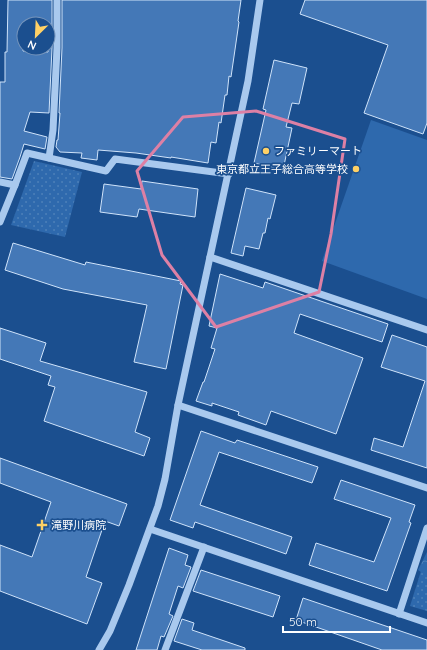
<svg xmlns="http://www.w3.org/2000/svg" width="427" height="650" font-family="Quicksand,'Noto Sans JP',sans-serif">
  <defs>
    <pattern id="green-dots" width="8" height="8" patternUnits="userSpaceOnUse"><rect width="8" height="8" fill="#2e69ad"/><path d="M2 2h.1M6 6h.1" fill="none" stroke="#4d80b9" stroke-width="1.8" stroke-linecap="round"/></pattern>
    <pattern id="forest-crowns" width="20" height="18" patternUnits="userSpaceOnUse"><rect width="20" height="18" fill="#2e69ad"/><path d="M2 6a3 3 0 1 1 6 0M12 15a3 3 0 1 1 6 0" fill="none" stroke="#4d80b9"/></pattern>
  </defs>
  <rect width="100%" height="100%" fill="#1b4f8f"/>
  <g fill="url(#green-dots)">
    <path d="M34,161L82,172L65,237L11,225Z"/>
    <path d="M421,571L427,573V611L410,606Z"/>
  </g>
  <path fill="url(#forest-crowns)" d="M427,552V576L418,570Z"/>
  <path fill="#2e69ad" d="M371,120L427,140V299L322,261Z"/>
  <g fill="#4478b7" stroke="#cfe3fa" fill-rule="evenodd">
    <path d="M8,0H52V48L49,113L30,112L24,131L47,137L45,149L24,144L20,157L12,179L0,177V82H5V52H7ZM24,24H48V52L23,51Z"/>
    <path d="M62,0H241L238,21L239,22L231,77L229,76L227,95H225L221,123L219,122L216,143L211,142L208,163L171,157V158L136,153L98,150L97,160L81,158L82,153L60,152L56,147L57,140H58L60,113H59L62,48Z"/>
    <path d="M305,0H427V123L423,134L364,113L388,45L300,14Z"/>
    <path d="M274,60L307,68L299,104L292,103L286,127L292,128L283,170L254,163L266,110L263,109Z"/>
    <path d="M142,181L198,189L195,217L139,209L137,217L100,212L104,184L141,189Z"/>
    <path d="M246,188L276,195L270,219L268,218L265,233H263L259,249L245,246L243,256L231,253Z"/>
    <path d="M13,243L85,265L86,262L181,281L180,284L183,285L166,369L134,362L147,305L63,289L5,270Z"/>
    <path d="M220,274L263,288L265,282L388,324L382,342L300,314L294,333L363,358L336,434L271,411L266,425L238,415L239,412L212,403V406L196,401L203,382H204L215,349L211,348L217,328L209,326Z"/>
    <path d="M0,328L46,343L40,361L147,392L135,432L150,438L144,456L44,421L55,387L48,385L51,376L0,359Z"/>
    <path d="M392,335L427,347V468L371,450L374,438L403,447L425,381L381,367Z"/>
    <path d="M201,431L235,443L237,440L318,467L312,483L219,452L200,505L292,537L286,554L195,522L193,528L170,520Z"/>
    <path d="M0,458L127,504L119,526L105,521L86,577L102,583L87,624L0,591V545L32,557L51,502L0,483Z"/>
    <path d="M341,480L415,505L409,522L411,523L387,591L309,565L316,543L374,562L391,518L334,499Z"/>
    <path d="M169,548L188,555L185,565L191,567L183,588L178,586L169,614L173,616L164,637L161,636L157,650H136Z"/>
    <path d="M201,570L280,596L273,617L193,591Z"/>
    <path d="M303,598L427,640V650H382L296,620Z"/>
    <path d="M182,619L194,623L192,630L245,648V650H202L174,641Z"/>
  </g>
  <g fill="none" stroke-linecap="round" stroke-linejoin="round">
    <g stroke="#a9c9ee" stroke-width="7">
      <path d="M49,158L53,130L57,48V0"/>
      <path d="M0,182L15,185"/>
      <path d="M0,222L15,185L27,153L106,171L115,159L229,174"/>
      <path d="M210,257L427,330"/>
      <path d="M178,405L427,488"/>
      <path d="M150,529L427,623"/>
      <path d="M399,614L427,528"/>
      <path d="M99,650L110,631L129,585L158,506L165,479L178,405L248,81L260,0"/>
      <path d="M165,650L204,547"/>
    </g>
  </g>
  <path fill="none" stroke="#dd80a5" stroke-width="3" stroke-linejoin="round" d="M256,111L345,139L331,234L319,292L216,327L162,255L137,171L183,117Z"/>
  <g fill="#ffd166" stroke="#1b4f8f" stroke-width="1.5">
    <circle cx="266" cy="151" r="4"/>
    <circle cx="356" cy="169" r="4"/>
    <path d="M40 519h4v4h4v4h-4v4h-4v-4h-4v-4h4z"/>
  </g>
  <g text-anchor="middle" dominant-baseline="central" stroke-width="3.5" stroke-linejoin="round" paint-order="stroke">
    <g font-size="11" fill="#fff" stroke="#1b4f8f" text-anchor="start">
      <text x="274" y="151">ファミリーマート</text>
      <text x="348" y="169" text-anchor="end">東京都立王子総合高等学校</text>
      <text x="51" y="525">滝野川病院</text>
    </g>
  </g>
  <g transform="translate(36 36) rotate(204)"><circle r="19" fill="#1b4f8f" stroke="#7695bc"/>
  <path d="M0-3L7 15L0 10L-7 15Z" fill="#ffd166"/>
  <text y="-6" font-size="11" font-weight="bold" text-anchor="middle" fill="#ffffff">N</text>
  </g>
  <path d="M283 626v6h107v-6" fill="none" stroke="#ffffff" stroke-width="2"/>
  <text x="289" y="626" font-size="12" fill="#ffffff" stroke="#1b4f8f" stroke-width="3" paint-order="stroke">50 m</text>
</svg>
